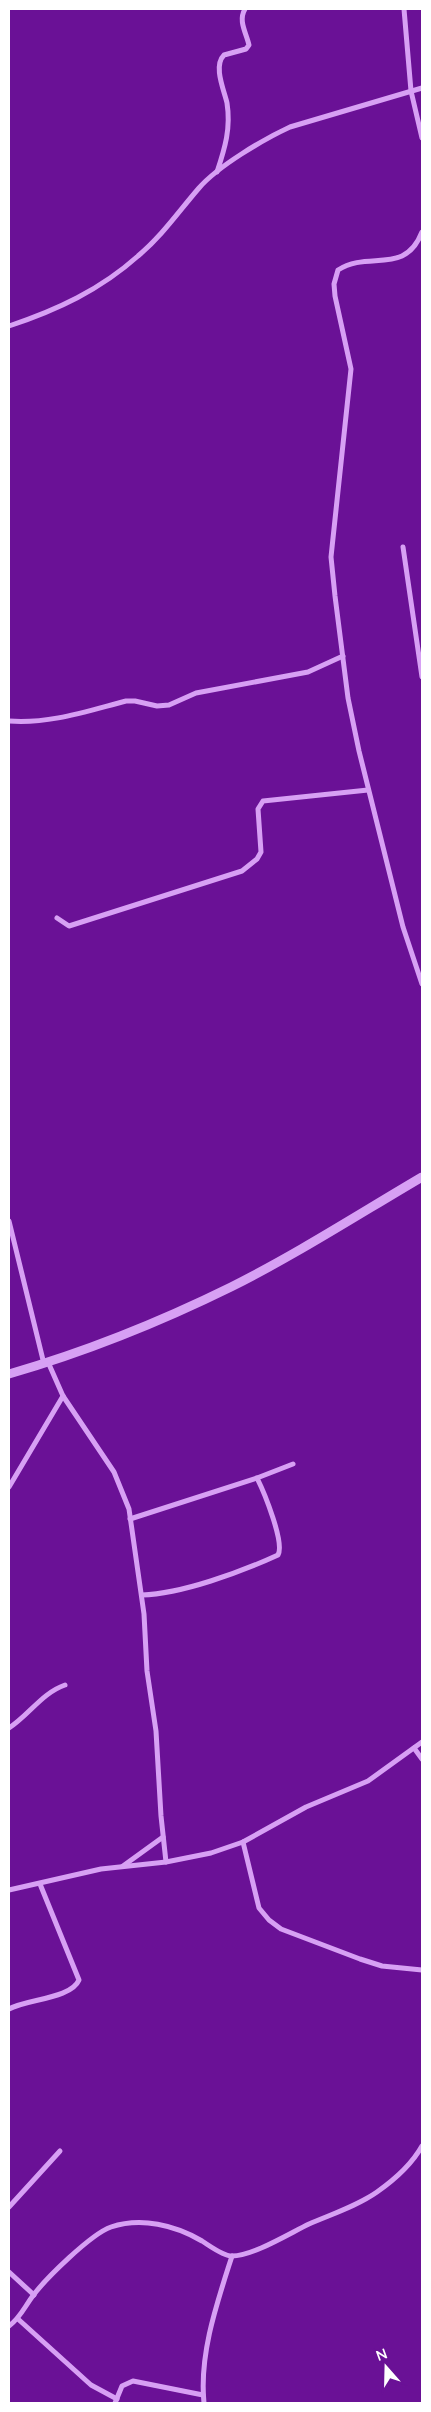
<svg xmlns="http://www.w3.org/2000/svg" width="431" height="2412" font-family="Lato,sans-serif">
  <rect width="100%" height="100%" fill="#6a1196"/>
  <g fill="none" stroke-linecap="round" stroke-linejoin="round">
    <g stroke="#d7a0f4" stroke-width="5">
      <path d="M404,9L411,91L422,138"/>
      <path d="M217,172C225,148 231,128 227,103C224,90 213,66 224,55L246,49L249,45C246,32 238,21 245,9"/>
      <path d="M422,232C405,276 369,250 338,270L334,284L335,296L351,369L331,557L335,596L348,698L359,751L403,927L422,984"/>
      <path d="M9,326C57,310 100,290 138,256C162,236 179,211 199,188C218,166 264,139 290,127L422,88"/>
      <path d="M403,547L422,677"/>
      <path d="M9,721C50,724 87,711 126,701H135L157,706L169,705L196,693L308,672L343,656"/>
      <path d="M57,918L69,926L242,871L257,859L261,852L258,809L263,801L368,790"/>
      <path d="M9,1221L44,1364"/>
      <path d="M48,1362L63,1396L114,1472L129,1509L144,1614L147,1671L156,1731L161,1816L166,1862"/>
      <path d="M9,1487L63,1396"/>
      <path d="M130,1519L257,1478L293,1464"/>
      <path d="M142,1595C181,1594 241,1572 278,1555C285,1543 264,1492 257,1478"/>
      <path d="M9,1728C29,1715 42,1693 65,1685"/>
      <path d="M414,1748L422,1759"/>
      <path d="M243,1842L259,1908L269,1920L281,1929L360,1959L382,1966L422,1970"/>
      <path d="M123,1866L163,1837"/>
      <path d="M9,1890L101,1869L166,1862L211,1853L243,1842L306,1807L368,1781L422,1742"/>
      <path d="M9,2009C26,1999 71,1999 79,1980L40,1884"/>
      <path d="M9,2207L60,2151"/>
      <path d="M9,2272L34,2295"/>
      <path d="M18,2319L91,2385L117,2399"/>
      <path d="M9,2326C20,2318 24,2308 32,2297C45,2279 91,2234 111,2227C141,2217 175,2225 202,2241C210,2246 223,2256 232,2256C253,2256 290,2233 309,2224C332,2214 357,2206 377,2192C394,2180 412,2164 422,2146"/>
      <path d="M115,2403L122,2386L133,2381L203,2395"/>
      <path d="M204,2403C199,2354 217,2303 232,2256"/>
    </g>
    <path stroke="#d7a0f4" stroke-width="9" d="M9,1374C85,1352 160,1322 231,1287C297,1254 359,1214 422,1177"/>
  </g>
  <rect width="431" height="2412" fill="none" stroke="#ffffff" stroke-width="20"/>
  <g transform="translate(386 2367) rotate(340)" stroke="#6a1196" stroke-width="4" paint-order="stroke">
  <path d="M0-4L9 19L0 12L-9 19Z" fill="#ffffff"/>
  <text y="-8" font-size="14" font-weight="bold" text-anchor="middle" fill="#ffffff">N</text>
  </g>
</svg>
